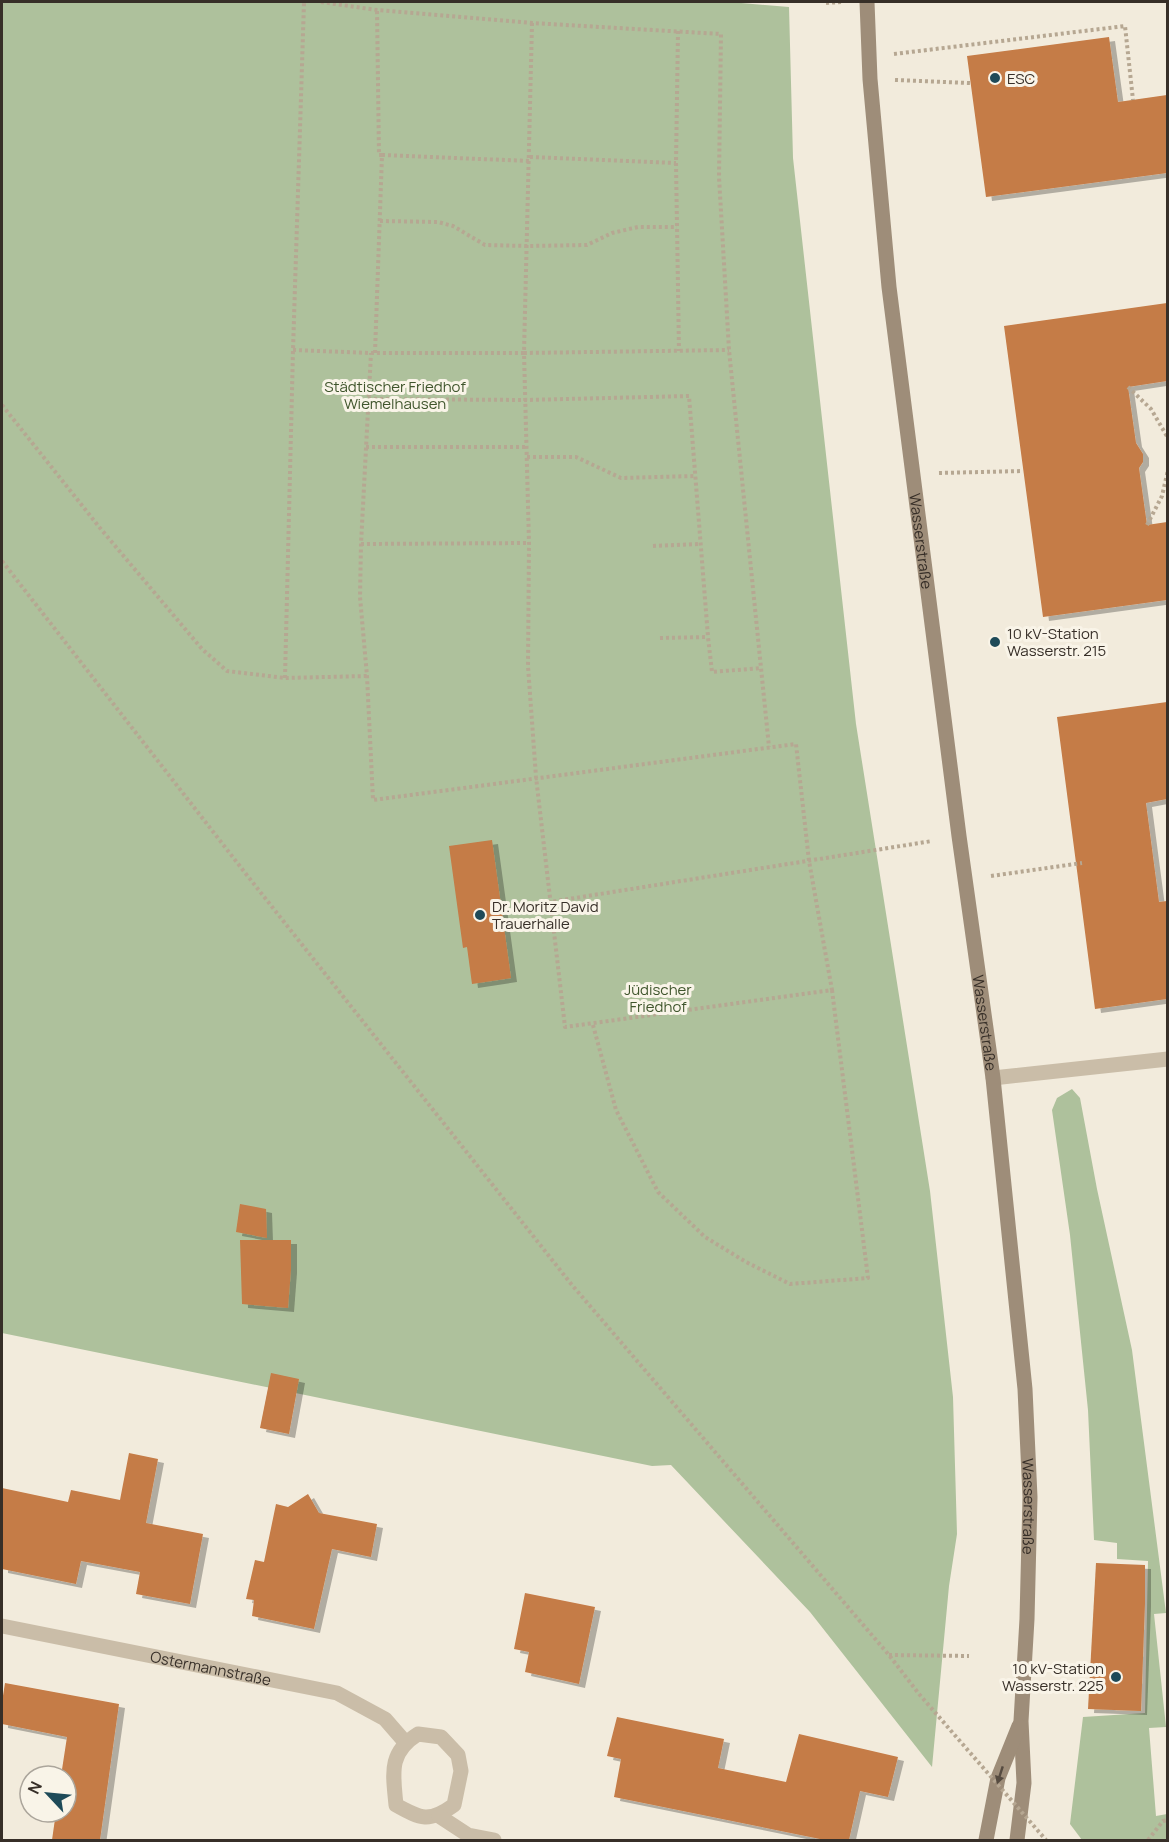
<svg xmlns="http://www.w3.org/2000/svg" width="1169" height="1842" font-family="Manrope,sans-serif">
  <defs>
    <filter id="shadow"><feDropShadow dx="6" dy="4" stdDeviation="0" flood-color="#0004"/></filter>
  </defs>
  <rect width="100%" height="100%" fill="#f2ebdc"/>
  <g fill="#aec19c">
    <path d="M2,2H730L789,7L793,158L856,724L930,1191L953,1397L957,1534L949,1586L932,1767L810,1612L671,1465L652,1466L2,1333Z"/>
    <path d="M1072,1089L1080,1098L1097,1189L1132,1350L1166,1613L1154,1614L1166,1727L1149,1728L1156,1816L1167,1814V1840H1082L1070,1824L1083,1717L1145,1713L1148,1561L1117,1559V1543L1094,1540L1088,1410L1070,1235L1052,1110L1057,1098Z"/>
  </g>
  <g fill="#c57b46" filter="url(#shadow)">
    <path d="M1109,37L1118,102L1167,95V173L986,197L967,56Z"/>
    <path d="M1167,303V381L1128,387L1136,443L1143,454V462L1139,468L1147,525L1167,522V600L1043,617L1004,326Z"/>
    <path d="M1167,702V799L1146,803L1159,902L1167,901V999L1095,1009L1057,717Z"/>
    <path d="M492,840L511,978L472,984L467,947L463,948L449,846Z"/>
    <path d="M240,1204L266,1209L267,1238L236,1232Z"/>
    <path d="M240,1240H291V1269L288,1308L242,1304Z"/>
    <path d="M271,1373L299,1379L289,1434L260,1428Z"/>
    <path d="M129,1453L158,1459L146,1523L203,1534L190,1604L136,1594L140,1572L81,1561L76,1584L2,1569V1488L68,1502L71,1490L120,1500Z"/>
    <path d="M308,1494L319,1513L377,1524L371,1557L332,1549L314,1629L252,1616L254,1600L246,1599L255,1560L264,1562L276,1504L288,1507Z"/>
    <path d="M1096,1563L1145,1565V1603L1141,1711L1088,1709Z"/>
    <path d="M525,1593L595,1607L579,1684L525,1672L529,1652L514,1649Z"/>
    <path d="M5,1683L119,1704L100,1840H52L56,1812H66V1776H61L67,1737L2,1724V1702Z"/>
    <path d="M617,1717L724,1739L718,1768L786,1782L799,1734L898,1757L888,1797L860,1791L849,1840H825L614,1797L621,1759L607,1756Z"/>
  </g>
  <g fill="none" stroke-linecap="round" stroke-linejoin="round">
    <g stroke="#b6a792" stroke-width="4" stroke-dasharray="3 3" stroke-linecap="butt">
      <path d="M321,2L377,10L532,23L721,34L719,177L729,350L761,668"/>
      <path d="M826,3L841,2"/>
      <path d="M532,23L524,353L729,350"/>
      <path d="M678,31L676,163L679,351"/>
      <path d="M894,54L1125,26L1133,100"/>
      <path d="M895,80L970,83"/>
      <path d="M382,155L530,161"/>
      <path d="M530,157L676,163"/>
      <path d="M380,221L438,222L453,226L485,245L528,246L587,245L612,233L638,227H677"/>
      <path d="M293,350L371,353H524L529,543L528,666L536,777L565,1027L832,990L809,861L796,744L373,800L367,676L360,597L361,544L371,353"/>
      <path d="M375,353L382,155H379L377,10"/>
      <path d="M1128,387L1151,409L1168,438"/>
      <path d="M368,399L526,400L689,396L708,637L712,672L761,668L769,747"/>
      <path d="M2,405L100,528L202,649L227,671L285,678L367,676"/>
      <path d="M366,447H527"/>
      <path d="M527,457H576L621,478L695,476"/>
      <path d="M939,473L1023,471"/>
      <path d="M1147,525L1162,496L1168,470"/>
      <path d="M361,544L529,543"/>
      <path d="M653,546L700,544"/>
      <path d="M2,561L246,874L572,1285L889,1655L919,1694"/>
      <path d="M660,638L708,637"/>
      <path d="M285,678L293,350L304,2"/>
      <path d="M991,876L1082,863"/>
      <path d="M506,909L932,841"/>
      <path d="M593,1025L616,1110L658,1192L705,1237L746,1262L790,1284L868,1278L832,990"/>
      <path d="M889,1655L969,1656"/>
      <path d="M1148,1840L1163,1821L1168,1820"/>
    </g>
    <g stroke="#cabda8" stroke-width="15">
      <path d="M993,1078L1168,1059"/>
      <path id="s1" d="M2,1626L337,1693L385,1719L405,1742"/>
      <path d="M418,1734L441,1737L458,1755L461,1771L454,1805C429,1823 421,1819 396,1805C393,1773 388,1753 418,1734Z"/>
      <path d="M439,1816L468,1835L494,1840"/>
    </g>
    <g stroke="#9e8d79" stroke-width="15">
      <path id="s2" d="M867,2L870,79L889,287L959,836L993,1078L1025,1389L1030,1497L1027,1619L1021,1721L1024,1783L1017,1840"/>
      <path d="M986,1840L998,1778L1019,1726"/>
    </g>
    <path stroke="#b6a792" stroke-width="4" stroke-dasharray="3 3" stroke-linecap="butt" d="M919,1694L1046,1840"/>
  </g>
  <defs><path id="oneway-solid" d="M-6-.8H1V-3.2L6.5 0L1 3.2V.8H-6Z" transform="scale(1.5)"/></defs>
  <use fill="#564b40" href="#oneway-solid" transform="translate(1000 1775) rotate(108)"/>
  <g fill="#1e4a58" stroke="#f9f4e8" stroke-width="2">
    <circle cx="995" cy="78" r="6"/>
    <circle cx="995" cy="642" r="6"/>
    <circle cx="480" cy="915" r="6"/>
    <circle cx="1116" cy="1677" r="6"/>
  </g>
  <g text-anchor="middle" dominant-baseline="central" stroke-width="6" stroke-linejoin="round" paint-order="stroke">
    <g font-size="15" fill="#372f28" stroke="#f9f4e8" text-anchor="start">
      <text x="1007" y="78">ESC</text>
      <text x="1007" y="633">10 kV-Station<tspan x="1007" dy="17">Wasserstr. 215</tspan></text>
      <text x="492" y="906">Dr. Moritz David<tspan x="492" dy="17">Trauerhalle</tspan></text>
      <text x="1104" y="1668" text-anchor="end">10 kV-Station<tspan x="1104" dy="17">Wasserstr. 225</tspan></text>
    </g>
    <g font-size="15" fill="#3f552c" stroke="#f9f4e8">
      <text x="395" y="386">Städtischer Friedhof<tspan x="395" dy="17">Wiemelhausen</tspan></text>
      <text x="658" y="989">Jüdischer<tspan x="658" dy="17">Friedhof</tspan></text>
    </g>
    <g font-size="15" fill="#372f28" stroke="#f9f4e8">
      <text stroke="none"><textPath href="#s2" startOffset="542">Wasserstraße</textPath></text>
      <text stroke="none"><textPath href="#s2" startOffset="1028">Wasserstraße</textPath></text>
      <text stroke="none"><textPath href="#s2" startOffset="1514">Wasserstraße</textPath></text>
      <text stroke="none"><textPath href="#s1" startOffset="213">Ostermannstraße</textPath></text>
    </g>
  </g>
  <rect width="1169" height="1842" fill="none" stroke="#372f28" stroke-width="6"/>
  <g transform="translate(48 1794) rotate(296)"><circle r="28" fill="#f9f4e8" stroke="#aba59b" stroke-width="1.5"/>
  <path d="M0-4.5L10 22L0 15L-10 22Z" fill="#1e4a58"/>
  <text y="-9" font-size="16" font-weight="bold" text-anchor="middle" fill="#372f28">N</text>
  </g>
</svg>
